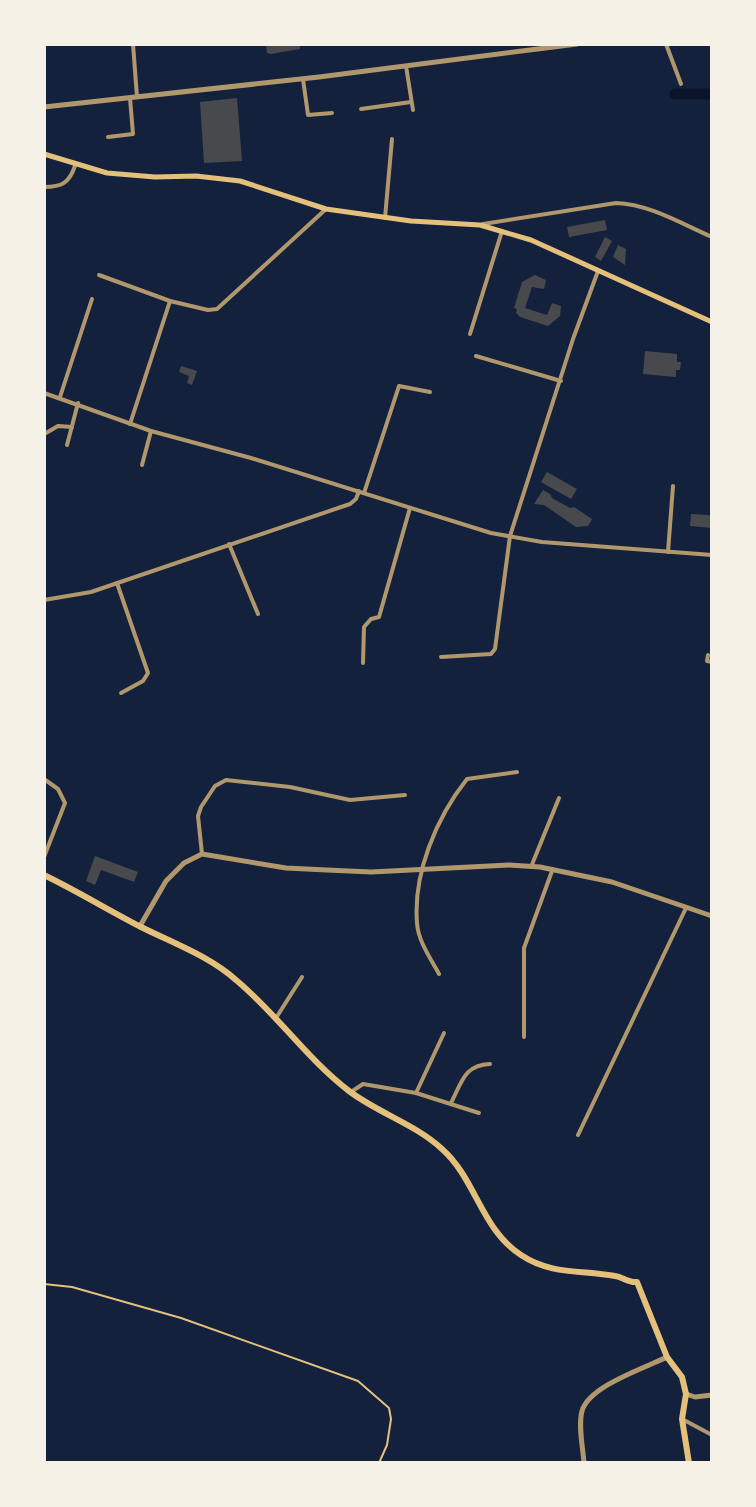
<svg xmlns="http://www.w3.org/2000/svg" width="756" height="1507" font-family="Rubik,sans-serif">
  <rect width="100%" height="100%" fill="#14213d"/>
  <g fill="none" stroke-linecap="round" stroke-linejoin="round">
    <path stroke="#0b132b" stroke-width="11" d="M675,94H712"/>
  </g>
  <g fill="#48494c">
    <path d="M266,44H300V49L271,54L267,53Z"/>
    <path d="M237,98L242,161L204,163L200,102Z"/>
    <path d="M605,220L607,230L569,237L567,227Z"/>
    <path d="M605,237L612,241L601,261L595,257Z"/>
    <path d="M618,245L626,249L625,265L613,257Z"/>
    <path d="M535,275L546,280L544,289L532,287L525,308L547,315L552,303L561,306L560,316L548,326L520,317L516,313L517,309L514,308L522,282Z"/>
    <path d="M645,351L677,354V362H681L680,370H676V377L643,374Z"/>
    <path d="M181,366L197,371L192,385L187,383L189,376L179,372Z"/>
    <path d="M547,472L577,489L571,499L541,482Z"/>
    <path d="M543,490L550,494L552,498L570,508L574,507L592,519L588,526L576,527L544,505L534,504Z"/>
    <path d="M691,514L709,515L712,518V528L690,526Z"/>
    <path d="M95,856L138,872L134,882L101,870L95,885L86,881Z"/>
  </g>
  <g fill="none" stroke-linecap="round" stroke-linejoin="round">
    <path stroke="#e5c07b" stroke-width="2" d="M44,1284L72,1287L181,1318L358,1381L389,1408L391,1419L387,1445L379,1463"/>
    <g stroke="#b1986c" stroke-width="4">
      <path d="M133,44L137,97"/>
      <path d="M666,44L681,84"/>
      <path d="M406,66L413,110"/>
      <path d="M303,79L308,115L332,113"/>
      <path d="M361,109L411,102"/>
      <path d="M108,137L133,134L130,98"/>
      <path d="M44,187C62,187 69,183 75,166"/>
      <path d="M385,218L392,139"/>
      <path d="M483,224L616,203C649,204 682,224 712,237"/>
      <path d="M99,275L170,301"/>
      <path d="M470,334L502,231"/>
      <path d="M476,356L561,381"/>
      <path d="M44,393L151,431L251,458L491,533L542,542L712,555"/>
      <path d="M60,397L92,299"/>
      <path d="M130,424L170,301L208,310L217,309L326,209"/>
      <path d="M46,433L58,426L72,427"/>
      <path d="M67,445L78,403"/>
      <path d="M142,465L151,431"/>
      <path d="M364,493L399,386L430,392"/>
      <path d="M229,544L258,614"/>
      <path d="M668,552L673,486"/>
      <path d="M117,583L148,673L143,681L121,693"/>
      <path d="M44,600L91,592L350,504L356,499L359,491"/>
      <path d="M708,655L707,661L712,662"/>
      <path d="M441,657L491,654L495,649L510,536L573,339L598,271"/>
      <path d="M363,663L364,627L371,619L379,617L410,508"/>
      <path d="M44,779L58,789L65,803L44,857"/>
      <path d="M202,854L198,816L201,807L215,786L226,780L290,787L350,800L405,795"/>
      <path d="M531,867L559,798"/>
      <path d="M439,974C431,959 418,941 417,923C413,874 436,818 467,779L517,772"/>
      <path d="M276,1018L302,977"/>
      <path d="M524,1037V948L552,871"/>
      <path d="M351,1092L363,1084L416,1093L479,1113"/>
      <path d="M416,1093L444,1033"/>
      <path d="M451,1103C462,1082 464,1065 490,1064"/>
      <path d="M578,1135L686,908"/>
      <path d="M682,1419L712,1435"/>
    </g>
    <g stroke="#b1986c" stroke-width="5">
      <path d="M44,107L319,77L577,44"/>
      <path d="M140,926L166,881L184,863L202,854L286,868L327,870L371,872L509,865L540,867L612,882L712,916"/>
      <path d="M686,1394L695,1397L712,1395"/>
      <path d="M584,1463C583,1448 578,1426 582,1411C589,1386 645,1368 667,1357"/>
    </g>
    <path stroke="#e5c07b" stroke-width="5" d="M44,154L107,173L155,177L196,176L240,181L326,209L411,221L480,225L531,240L712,322"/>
    <path stroke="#e5c07b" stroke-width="6" d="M44,875C77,891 108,910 141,927C173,943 209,956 236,980C277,1014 307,1059 349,1091C378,1113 415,1124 442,1149C476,1179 481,1229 521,1255C551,1275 581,1270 615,1276C623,1277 628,1283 637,1282L667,1357L682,1377L686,1394L682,1419L689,1463"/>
  </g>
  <rect width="756" height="1507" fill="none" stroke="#f6f1e7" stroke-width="92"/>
</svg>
